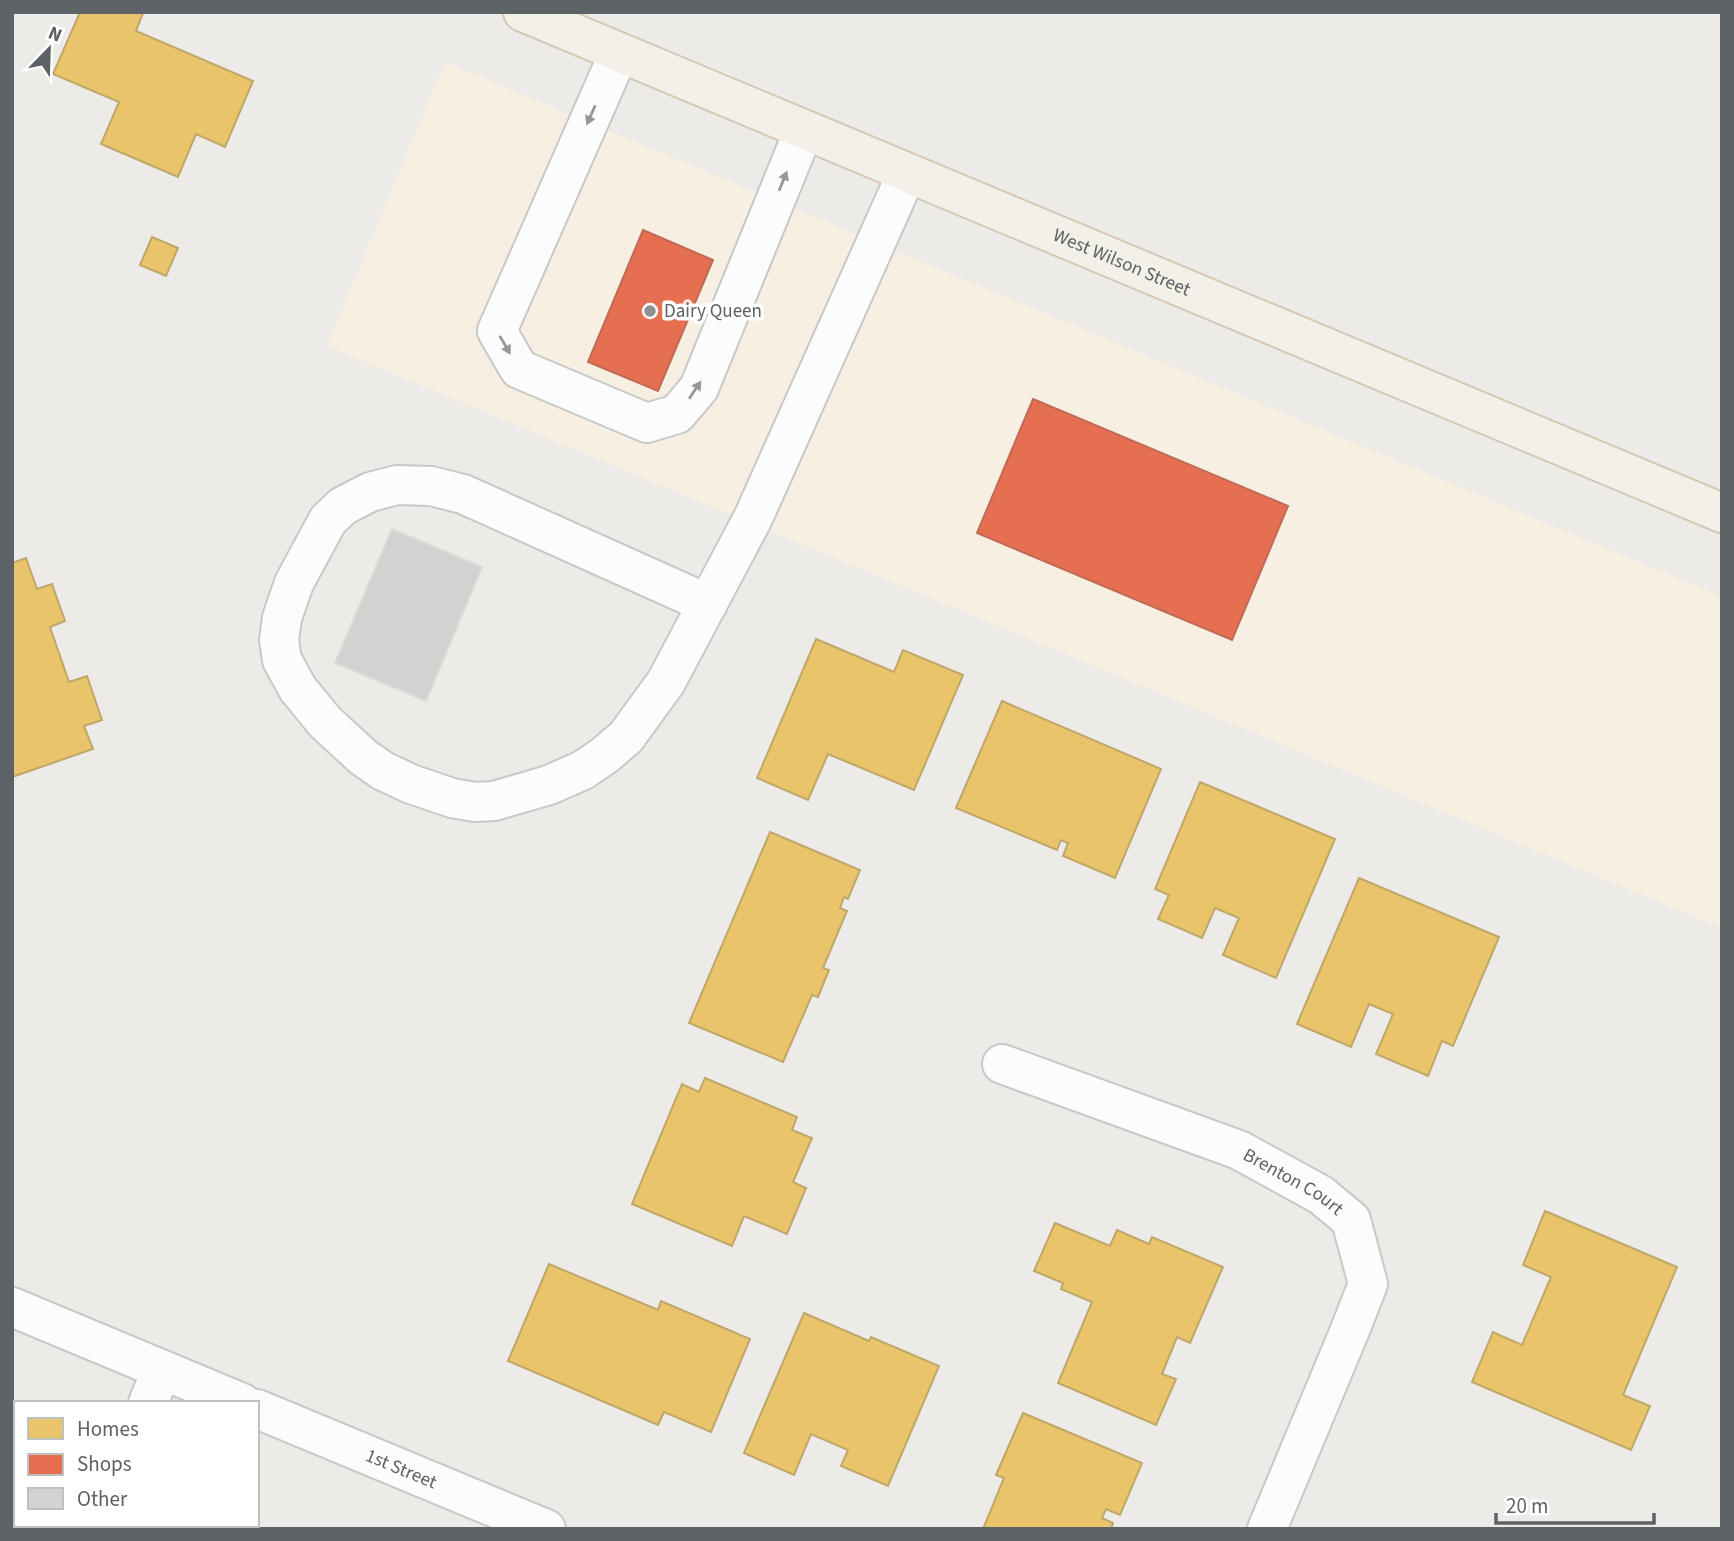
<svg xmlns="http://www.w3.org/2000/svg" width="1734" height="1541" font-family="'Source Sans 3',sans-serif">
  <rect width="100%" height="100%" fill="#edebe8"/>
  <path fill="#f7efe1" d="M445,62L1722,597V928L327,346Z"/>
  <g fill="#e9c46a" stroke="#bfa769" stroke-width="2">
    <path d="M80,12H142L143,13L136,31L253,81L225,147L196,134L178,177L101,144L119,102L53,74Z"/>
    <path d="M152,237L178,248L166,276L140,265Z"/>
    <path d="M26,558L37,589L52,584L65,621L50,627L69,682L87,676L102,720L84,726L93,749L12,777V563Z"/>
    <path d="M816,639L894,672L903,650L963,675L914,790L828,754L808,800L757,778Z"/>
    <path d="M1002,701L1161,769L1115,878L1063,856L1068,843L1061,840L1057,850L956,808Z"/>
    <path d="M1200,782L1335,839L1276,978L1223,955L1239,918L1215,908L1202,938L1158,919L1169,895L1155,889Z"/>
    <path d="M770,832L860,870L848,899L844,897L840,908L847,911L823,968L829,970L818,997L812,995L783,1062L689,1023Z"/>
    <path d="M1359,878L1499,937L1453,1046L1442,1041L1428,1076L1376,1054L1393,1014L1369,1004L1351,1047L1297,1024Z"/>
    <path d="M705,1078L797,1117L792,1130L812,1138L793,1182L806,1188L787,1234L744,1216L732,1246L632,1204L682,1084L699,1092Z"/>
    <path d="M1545,1211L1677,1267L1623,1395L1650,1406L1631,1450L1472,1382L1493,1332L1522,1345L1551,1277L1523,1265Z"/>
    <path d="M1055,1223L1110,1246L1117,1230L1149,1244L1152,1237L1223,1267L1190,1343L1177,1337L1162,1374L1176,1379L1156,1425L1058,1383L1092,1302L1061,1289L1063,1283L1034,1271Z"/>
    <path d="M549,1264L658,1310L661,1301L750,1339L711,1432L664,1412L658,1425L508,1361Z"/>
    <path d="M804,1313L869,1341L871,1337L939,1366L888,1486L841,1466L848,1450L811,1434L794,1475L744,1453Z"/>
    <path d="M1023,1413L1142,1463L1120,1515L1106,1509L1102,1518L1113,1523L1111,1529H983L1004,1478L996,1475Z"/>
  </g>
  <g fill="#e76f51" stroke="#be6b57" stroke-width="2">
    <path d="M643,230L713,260L658,391L588,362Z"/>
    <path d="M1033,399L1288,506L1232,640L977,533Z"/>
  </g>
  <path fill="#d4d2d1" stroke="#dcdad7" stroke-width="2" d="M392,529L482,567L426,701L335,663Z"/>
  <g fill="none" stroke-linecap="round" stroke-linejoin="round">
    <defs>
      <g id="minor">
        <path d="M619,53L497,331L519,369L647,423L677,414L699,388L804,130"/>
        <path d="M708,604L463,494L431,486L397,485L370,492L343,506L328,520L294,583L282,618L279,640L282,660L298,689L325,722L363,757L383,771L411,784L452,798L475,802L494,801L549,785L583,770L605,755L626,737L666,682L753,518L907,173"/>
        <path id="s1" d="M1002,1064L1239,1150L1321,1195L1351,1220L1368,1284L1350,1330L1267,1529"/>
        <path d="M12,1307L242,1403"/>
        <path d="M148,1403L162,1370"/>
        <path id="s2" d="M257,1409L546,1529"/>
        <path d="M98,1529L99,1525"/>
      </g>
      <g id="major">
        <path id="s3" d="M523,12L1722,513"/>
      </g>
    </defs>
    <use href="#minor" stroke="#c8c8c9" stroke-width="42"/>
    <use href="#major" stroke="#d5c9b5" stroke-width="42"/>
    <use href="#minor" stroke="#fcfcfc" stroke-width="38"/>
    <use href="#major" stroke="#f3f0e8" stroke-width="38"/>
  </g>
  <defs><path id="oneway-solid" d="M-6-.8H1V-3.2L6.5 0L1 3.2V.8H-6Z" transform="scale(1.75)"/></defs>
  <g fill="#95989a">
    <use href="#oneway-solid" transform="translate(591 115) rotate(114)"/>
    <use href="#oneway-solid" transform="translate(783 181) rotate(-68)"/>
    <use href="#oneway-solid" transform="translate(505 345) rotate(60)"/>
    <use href="#oneway-solid" transform="translate(695 390) rotate(-56)"/>
  </g>
  <circle fill="#8f9294" stroke="#fff" stroke-width="2.5" cx="650" cy="311" r="7"/>
  <g text-anchor="middle" dominant-baseline="central" stroke-width="7" stroke-linejoin="round" paint-order="stroke">
    <g font-size="19" fill="#5d6266" stroke="#fff">
      <text stroke="none"><textPath href="#s3" startOffset="649">West Wilson Street</textPath></text>
      <text stroke="none"><textPath href="#s1" startOffset="315">Brenton Court</textPath></text>
      <text stroke="none"><textPath href="#s2" startOffset="156">1st Street</textPath></text>
    </g>
    <g font-size="19" fill="#5d6266" stroke="#fff" text-anchor="start">
      <text x="664" y="311">Dairy Queen</text>
    </g>
  </g>
  <rect width="1734" height="1541" fill="none" stroke="#5d6266" stroke-width="28"/>
  <rect x="14" y="1401" width="245" height="126" fill="#ffffff" stroke="#bec0c2" stroke-width="2"/>
  <rect x="28" y="1418" width="35" height="21" fill="#e9c46a" stroke="#bec0c2" stroke-width="2"/>
  <text x="77" y="1436" font-size="21" fill="#5d6266">Homes</text>
  <rect x="28" y="1454" width="35" height="21" fill="#e76f51" stroke="#bec0c2" stroke-width="2"/>
  <text x="77" y="1471" font-size="21" fill="#5d6266">Shops</text>
  <rect x="28" y="1488" width="35" height="21" fill="#d4d2d1" stroke="#bec0c2" stroke-width="2"/>
  <text x="77" y="1506" font-size="21" fill="#5d6266">Other</text>
  <g transform="translate(49 49) rotate(23)" stroke="#ffffff" stroke-width="5" paint-order="stroke">
  <path d="M0-5L12 26L0 18L-12 26Z" fill="#5d6266"/>
  <text y="-10" font-size="19" font-weight="bold" text-anchor="middle" fill="#5d6266">N</text>
  </g>
  <path d="M1496 1513v10h158v-10" fill="none" stroke="#5d6266" stroke-width="3.5"/>
  <text x="1506" y="1513" font-size="21" fill="#5d6266" stroke="#ffffff" stroke-width="5" paint-order="stroke">20 m</text>
</svg>
